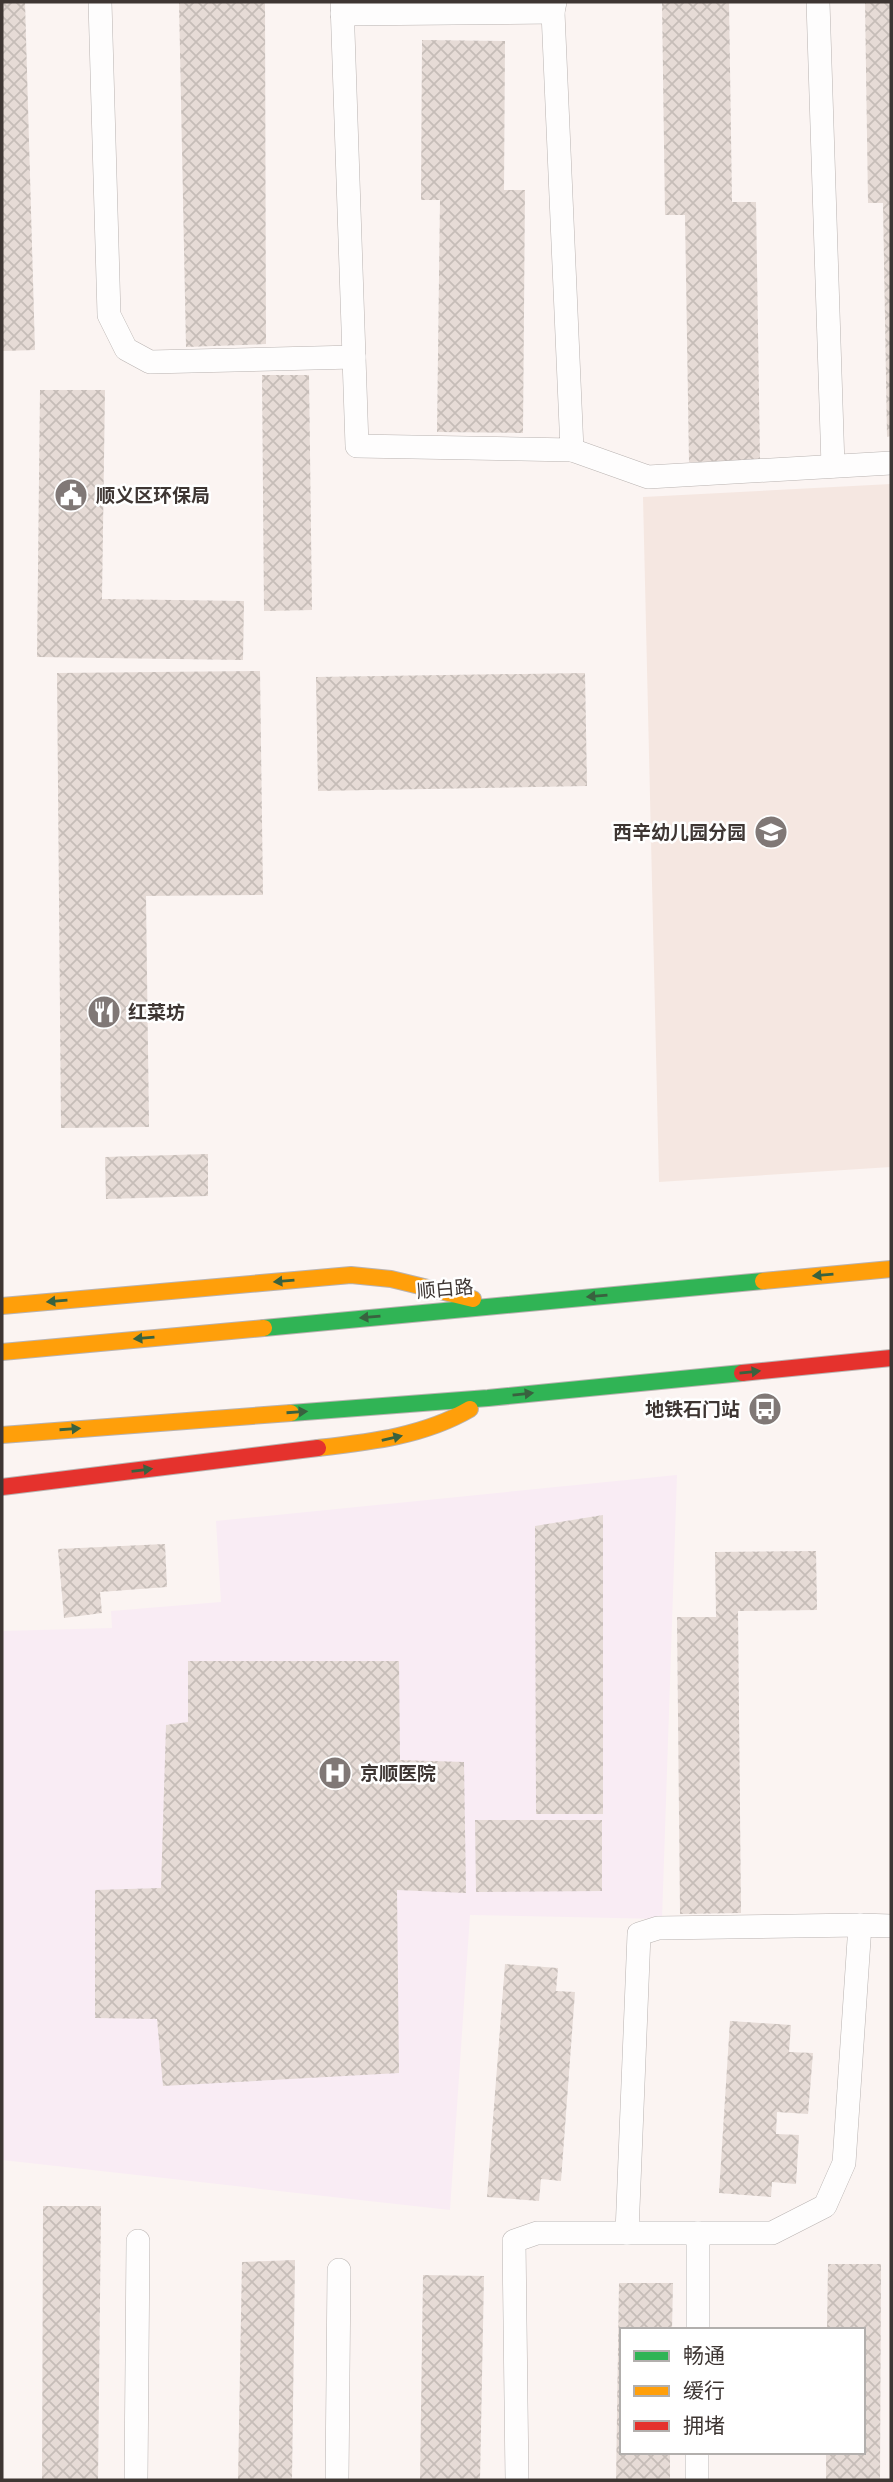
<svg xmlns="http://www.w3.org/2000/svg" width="893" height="2482" font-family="Rubik,'Noto Sans SC',sans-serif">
  <defs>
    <pattern id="building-cross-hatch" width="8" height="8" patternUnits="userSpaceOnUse" patternTransform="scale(1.75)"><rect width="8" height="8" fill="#e6dbd6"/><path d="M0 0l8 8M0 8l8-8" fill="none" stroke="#c6bdb8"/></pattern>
  </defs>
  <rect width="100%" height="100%" fill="#fbf4f2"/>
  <path fill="#f5e7e1" d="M891,484V1167L659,1182L643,497Z"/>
  <path fill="#f9ecf4" d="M677,1475L662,1919L470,1915L450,2210L2,2160V1631L112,1628L111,1611L221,1602L216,1521Z"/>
  <g fill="url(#building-cross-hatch)">
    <path d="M2,2H25L35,350L2,351Z"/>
    <path d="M179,2H265L266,344L186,347Z"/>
    <path d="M729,2L732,202H756L760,461L689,462L685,215H665L662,3Z"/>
    <path d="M865,2H891V436L887,437L883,203H868Z"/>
    <path d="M422,40L505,41L504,190H525L523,433L437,432L440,200H421Z"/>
    <path d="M262,375H309L312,610L264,611Z"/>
    <path d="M40,390H105L102,599L244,601L243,660L37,657Z"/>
    <path d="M260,671L263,895L146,896L149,1127L61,1128L57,673Z"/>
    <path d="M585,673L587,786L318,791L316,677Z"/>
    <path d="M208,1154V1196L106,1199L105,1157Z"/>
    <path d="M603,1515V1814H536L535,1526Z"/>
    <path d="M165,1544L167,1587L100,1592L102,1613L64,1618L58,1549Z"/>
    <path d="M816,1551L817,1610L738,1611L741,1913L680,1914L677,1617H716L715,1552Z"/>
    <path d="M188,1661H399L400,1760L464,1762L466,1893L397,1890L399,2073L163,2086L157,2019L95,2018V1890L161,1888L166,1725L188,1722Z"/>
    <path d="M475,1820H602V1891L476,1892Z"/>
    <path d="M505,1964L558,1968L556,1991L575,1992L561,2181L541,2179L539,2201L487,2197Z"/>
    <path d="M730,2021L791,2025L789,2052L813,2053L808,2114L777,2112L776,2134L799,2135L796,2184L772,2182L771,2197L719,2193Z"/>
    <path d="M43,2206H101L98,2480H42Z"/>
    <path d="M295,2260L292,2480H238L242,2262Z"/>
    <path d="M828,2264H881L880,2480H826V2452H863V2330H827Z"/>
    <path d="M423,2275L484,2276L480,2480H420Z"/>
    <path d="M619,2283H673L672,2330H622V2452H670V2480H616Z"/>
  </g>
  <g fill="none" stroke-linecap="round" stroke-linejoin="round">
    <defs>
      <g id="lane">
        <path d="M100,2L109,315L126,349L150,362L354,357"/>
        <path d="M342,2L357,446L572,450L553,12L555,2"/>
        <path d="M818,2L833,466"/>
        <path d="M342,14L553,12"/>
        <path d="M572,450L648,477L891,463"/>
        <path d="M627,2233L639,1934L658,1928L860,1925"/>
        <path d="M698,2330V2233"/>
        <path d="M136,2480L138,2241"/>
        <path d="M337,2480L339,2270"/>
        <path d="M517,2480L514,2241L537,2233H772L825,2206L844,2163L860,1925L891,1926"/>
        <path d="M697,2480V2452"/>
      </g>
      <g id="fast">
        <path d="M264,1328L763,1281"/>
        <path d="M291,1413L488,1398L742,1373"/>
      </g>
      <g id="slow">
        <path d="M763,1281L891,1269"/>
        <path d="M2,1306L351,1275L391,1279L473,1299"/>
        <path d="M2,1352L264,1328"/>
        <path d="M2,1435L291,1413"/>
        <path d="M318,1448C370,1442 424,1436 470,1409"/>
      </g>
      <g id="jam">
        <path d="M742,1373L891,1358"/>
        <path d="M2,1487L318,1448"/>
      </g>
    </defs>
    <use href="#lane" stroke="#b9b3b1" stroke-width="24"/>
    <use href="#fast" stroke="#b9b3b1" stroke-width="18"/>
    <use href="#slow" stroke="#b9b3b1" stroke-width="18"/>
    <use href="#jam" stroke="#b9b3b1" stroke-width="18"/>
    <use href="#lane" stroke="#fefdfd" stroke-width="23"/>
    <use href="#fast" stroke="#30b455" stroke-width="16"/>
    <use href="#slow" stroke="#ff9f0a" stroke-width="16"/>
    <use href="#jam" stroke="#e5322d" stroke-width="16"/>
  </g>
  <defs><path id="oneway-solid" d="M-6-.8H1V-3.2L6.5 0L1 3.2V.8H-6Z" transform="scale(1.75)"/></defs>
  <g fill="#39623f">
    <use href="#oneway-solid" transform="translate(823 1275) rotate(175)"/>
    <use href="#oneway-solid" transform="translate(284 1281) rotate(175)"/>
    <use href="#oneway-solid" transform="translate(597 1296) rotate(175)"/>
    <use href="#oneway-solid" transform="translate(57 1301) rotate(175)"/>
    <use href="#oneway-solid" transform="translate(370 1317) rotate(175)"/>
    <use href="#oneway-solid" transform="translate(144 1338) rotate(175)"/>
    <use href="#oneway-solid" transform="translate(750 1372) rotate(-6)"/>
    <use href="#oneway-solid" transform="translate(523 1394) rotate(-6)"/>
    <use href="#oneway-solid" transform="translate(297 1412) rotate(-4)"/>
    <use href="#oneway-solid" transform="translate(70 1429) rotate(-4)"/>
    <use href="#oneway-solid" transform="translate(392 1438) rotate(-13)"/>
    <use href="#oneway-solid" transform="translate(142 1470) rotate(-7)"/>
  </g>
  <defs>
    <symbol id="civic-disc" viewBox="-11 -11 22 22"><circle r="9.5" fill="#807876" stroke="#fff"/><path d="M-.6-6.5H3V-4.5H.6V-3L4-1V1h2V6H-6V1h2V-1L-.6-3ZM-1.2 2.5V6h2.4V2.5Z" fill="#fff"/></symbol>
    <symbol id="school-disc" viewBox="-11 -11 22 22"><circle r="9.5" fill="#807876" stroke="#fff"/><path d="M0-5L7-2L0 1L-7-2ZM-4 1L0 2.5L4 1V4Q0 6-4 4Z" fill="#fff"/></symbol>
    <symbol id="restaurant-disc" viewBox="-11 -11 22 22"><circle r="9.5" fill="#807876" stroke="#fff"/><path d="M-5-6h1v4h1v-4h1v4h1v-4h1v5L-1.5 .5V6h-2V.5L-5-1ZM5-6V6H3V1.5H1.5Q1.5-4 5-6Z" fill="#fff"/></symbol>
    <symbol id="bus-disc" viewBox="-11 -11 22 22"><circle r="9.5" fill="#807876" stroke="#fff"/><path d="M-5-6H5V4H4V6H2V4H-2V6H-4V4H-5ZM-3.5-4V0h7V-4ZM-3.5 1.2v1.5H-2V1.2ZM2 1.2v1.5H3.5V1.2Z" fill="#fff"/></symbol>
    <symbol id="hospital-disc" viewBox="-11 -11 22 22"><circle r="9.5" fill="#807876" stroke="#fff"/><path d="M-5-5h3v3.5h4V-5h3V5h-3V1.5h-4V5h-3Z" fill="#fff"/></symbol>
  </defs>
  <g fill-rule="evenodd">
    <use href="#civic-disc" x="52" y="476" width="38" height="38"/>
    <use href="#school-disc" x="752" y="813" width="38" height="38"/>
    <use href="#restaurant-disc" x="85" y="993" width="38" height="38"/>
    <use href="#bus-disc" x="746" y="1390" width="38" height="38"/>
    <use href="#hospital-disc" x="316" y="1754" width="38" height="38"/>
  </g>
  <g text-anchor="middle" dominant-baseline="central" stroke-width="5" stroke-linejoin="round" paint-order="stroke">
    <g font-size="19" font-weight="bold" fill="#3e3633" stroke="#fff" text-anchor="start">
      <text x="96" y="495">顺义区环保局</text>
      <text x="746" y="832" text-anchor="end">西辛幼儿园分园</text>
      <text x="128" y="1012">红菜坊</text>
      <text x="740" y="1409" text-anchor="end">地铁石门站</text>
      <text x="360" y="1773">京顺医院</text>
    </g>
    <g font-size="19" fill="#3e3633" stroke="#fff">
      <text transform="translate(445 1289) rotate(-5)">顺白路</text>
    </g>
  </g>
  <rect width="893" height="2482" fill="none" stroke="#3e3633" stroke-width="7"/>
  <rect x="620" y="2328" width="245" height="126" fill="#ffffff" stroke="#b2afad" stroke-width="2"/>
  <rect x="634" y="2351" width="35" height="10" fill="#30b455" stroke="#b2afad" stroke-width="2"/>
  <text x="683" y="2363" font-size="21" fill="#3e3633">畅通</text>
  <rect x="634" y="2386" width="35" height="10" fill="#ff9f0a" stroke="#b2afad" stroke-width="2"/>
  <text x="683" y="2398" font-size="21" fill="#3e3633">缓行</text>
  <rect x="634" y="2421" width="35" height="10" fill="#e5322d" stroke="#b2afad" stroke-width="2"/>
  <text x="683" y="2433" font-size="21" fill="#3e3633">拥堵</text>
</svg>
